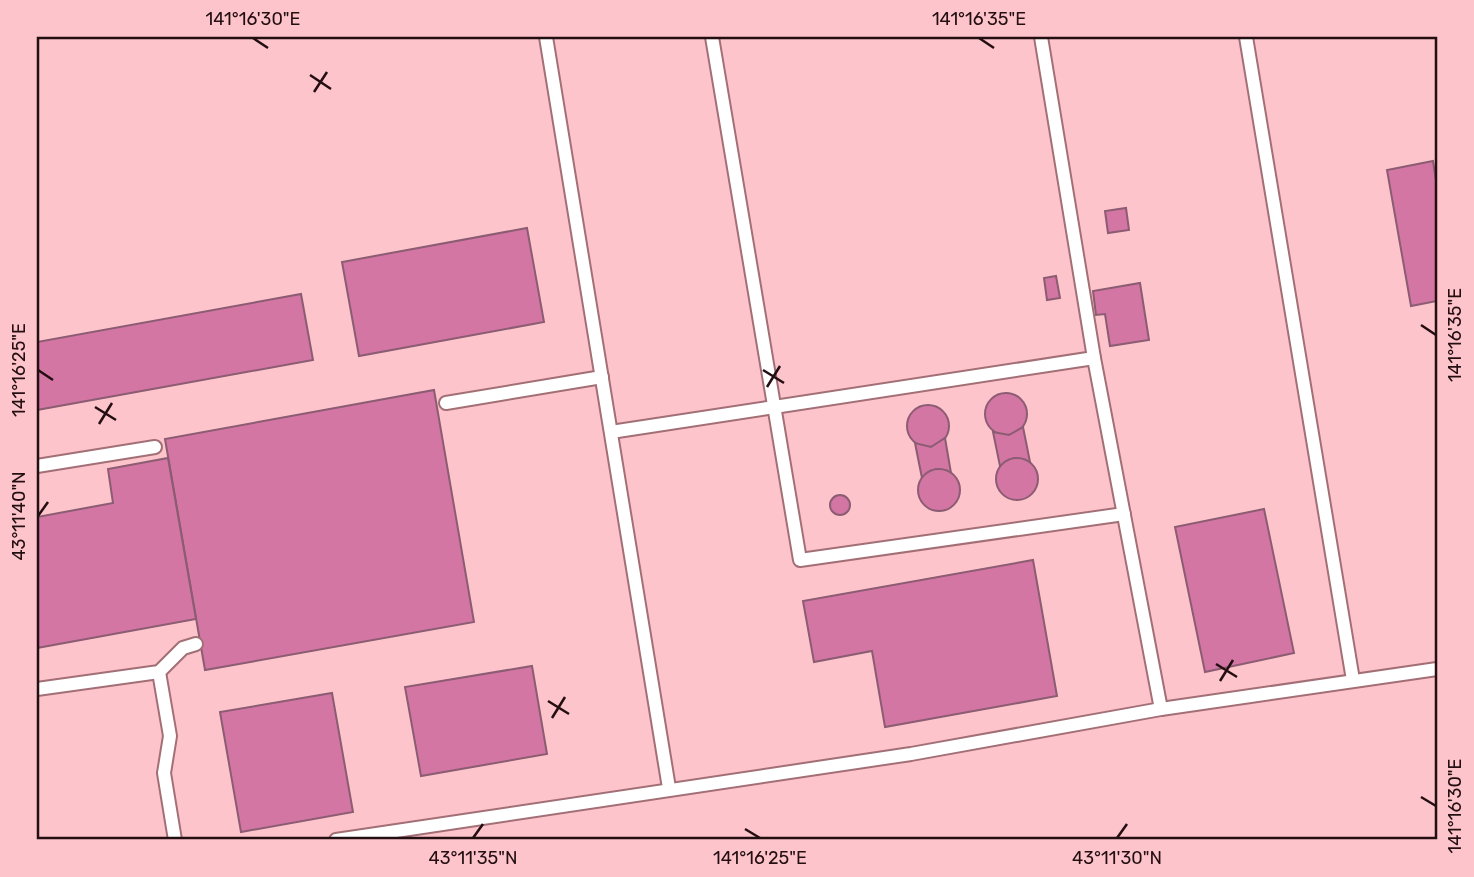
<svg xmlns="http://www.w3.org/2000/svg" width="1474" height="877" font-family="Rubik,sans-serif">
  <rect width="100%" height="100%" fill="#fec4cb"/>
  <g fill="#d376a4" stroke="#8b5c72" stroke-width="2">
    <path d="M1433,161L1437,187V301L1411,306L1387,170Z"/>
    <path d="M1126,208L1129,230L1108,233L1105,211Z"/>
    <path d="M527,228L544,322L359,356L342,262Z"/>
    <path d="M1056,276L1060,298L1047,300L1044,278Z"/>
    <path d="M1140,283L1149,340L1110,346L1105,314L1096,315L1093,291Z"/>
    <path d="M301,294L313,360L37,410V342Z"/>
    <path d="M434,390L474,622L205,670L165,439Z"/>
    <circle cx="1006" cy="414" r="21"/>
    <circle cx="928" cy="426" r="21"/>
    <path d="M1023,427L1030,462L1014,458L1000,466L993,432L1009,435Z"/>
    <path d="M945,438L951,473L936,469L922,478L915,443L931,447Z"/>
    <circle cx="1017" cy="479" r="21"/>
    <path d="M168,458L196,619L37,648V517L113,503L108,469Z"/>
    <circle cx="939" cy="490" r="21"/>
    <circle cx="840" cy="505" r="10"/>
    <path d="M1264,509L1294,653L1205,672L1175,527Z"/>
    <path d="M1033,560L1057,696L885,727L872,651L814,662L803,601Z"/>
    <path d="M532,666L547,754L421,776L405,687Z"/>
    <path d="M332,693L353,812L241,832L220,712Z"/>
  </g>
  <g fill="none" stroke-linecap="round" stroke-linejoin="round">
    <defs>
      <g id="lane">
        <path d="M546,37L669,788"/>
        <path d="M712,37L800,560L1124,514"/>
        <path d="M1041,37L1094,358L1161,709"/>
        <path d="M1246,37L1353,680"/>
        <path d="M446,403L602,377"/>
        <path d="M611,432L1094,358"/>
        <path d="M37,466L155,447"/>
        <path d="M159,672L170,736L164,773L175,840"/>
        <path d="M37,689L159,672L183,648L196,644"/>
        <path d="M336,840L911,754L1161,709L1437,669"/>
      </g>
    </defs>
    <use href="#lane" stroke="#a36f76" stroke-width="16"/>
    <use href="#lane" stroke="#fff" stroke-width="12"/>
  </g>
  <path fill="none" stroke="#230f12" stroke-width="2.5" d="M253,38L268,48M979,38L994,48M310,75L331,89M314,92L327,72M1421,325L1436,335M38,370L53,380M763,370L784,383M767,387L780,366M95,407L116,420M99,424L112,403M38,516L48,502M1216,664L1237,677M1220,681L1233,660M548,701L569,714M552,718L565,697M1421,797L1436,806M745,829L760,838M473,838L483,824M1117,838L1127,824"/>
  <rect width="1474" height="877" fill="none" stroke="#fec4cb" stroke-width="77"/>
  <rect x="38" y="38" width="1398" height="800" fill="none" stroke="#230f12" stroke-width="2.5"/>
  <g font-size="18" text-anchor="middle" fill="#230f12">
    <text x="253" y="25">141°16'30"E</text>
    <text x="979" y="25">141°16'35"E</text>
    <text transform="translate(1455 335) rotate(-90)" y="6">141°16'35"E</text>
    <text transform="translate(19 370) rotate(-90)" y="6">141°16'25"E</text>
    <text transform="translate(19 516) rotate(-90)" y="6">43°11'40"N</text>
    <text transform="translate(1455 806) rotate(-90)" y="6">141°16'30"E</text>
    <text x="473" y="864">43°11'35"N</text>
    <text x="760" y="864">141°16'25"E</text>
    <text x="1117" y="864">43°11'30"N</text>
  </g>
</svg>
